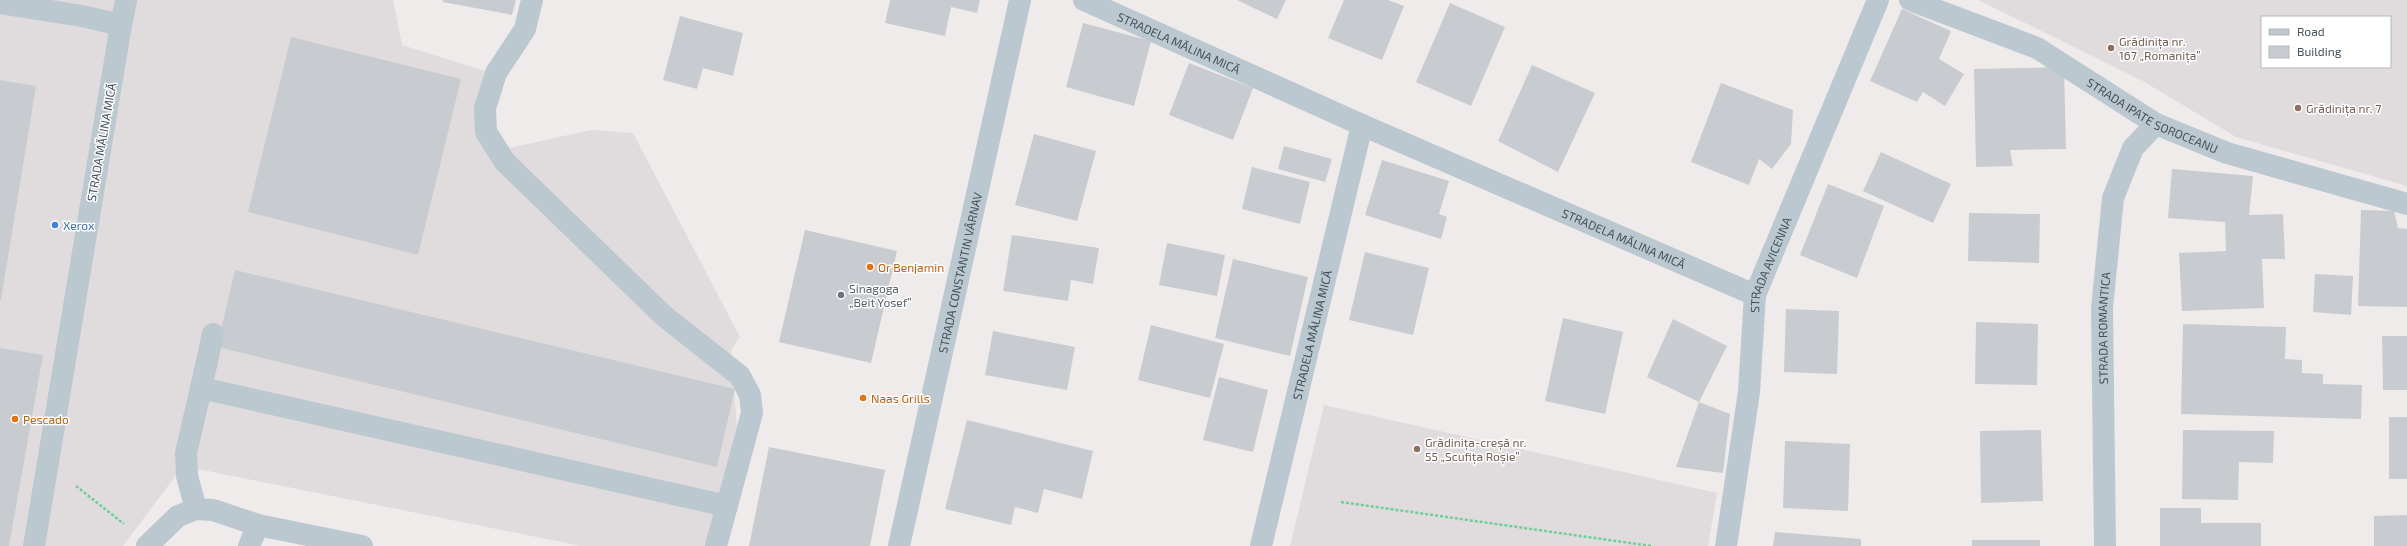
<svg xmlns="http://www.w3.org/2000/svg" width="2407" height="546" font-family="'Exo 2',sans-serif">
  <rect width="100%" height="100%" fill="#efebeb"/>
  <g fill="#e0dcdd" fill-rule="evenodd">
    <path d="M0,0H393L402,45L488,72L475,136L509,148L591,130L633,133L740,337L731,350L737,427L706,546H581L183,466L123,546H0Z"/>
    <path d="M1978,0H2407V186L2236,137L2141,80ZM2262,17H2390V67H2262Z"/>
    <path d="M1324,405L1717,493L1708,546H1290Z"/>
  </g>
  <g fill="#c8ccd1">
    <path d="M443,0H516L512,15L443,2Z"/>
    <path d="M890,0H980L977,13L951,7L945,36L885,23Z"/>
    <path d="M1237,0H1286L1277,19Z"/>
    <path d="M1344,0H1388L1404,6L1382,60L1328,38Z"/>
    <path d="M1450,3L1505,27L1471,106L1416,82Z"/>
    <path d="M1902,9L1951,31L1939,59L1964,74L1945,106L1923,92L1917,102L1870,81Z"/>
    <path d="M680,16L743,33L733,76L703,68L697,89L663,80Z"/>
    <path d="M1083,23L1151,41L1134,106L1066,87Z"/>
    <path d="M291,37L461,79L418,255L248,212Z"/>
    <path d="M1189,63L1253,88L1233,140L1169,115Z"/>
    <path d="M1532,65L1595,93L1558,172L1498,141Z"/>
    <path d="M2064,67L2066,149L2010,150L2013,166L1976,167L1974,69Z"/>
    <path d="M0,80L36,86L1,300H0Z"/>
    <path d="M1721,83L1793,110L1791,144L1772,169L1759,159L1749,185L1691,162Z"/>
    <path d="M1034,134L1096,151L1077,221L1015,205Z"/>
    <path d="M1284,146L1332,159L1325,182L1278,169Z"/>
    <path d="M1881,152L1951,184L1933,223L1863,191Z"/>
    <path d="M1382,160L1449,181L1439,214L1447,217L1441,239L1365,215Z"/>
    <path d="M1252,167L1310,182L1300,224L1242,209Z"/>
    <path d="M2172,169L2253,176L2249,215L2283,214L2285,259H2262L2264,308L2182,311L2179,253L2226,251L2225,222L2168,218Z"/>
    <path d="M1828,184L1884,206L1857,278L1800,255Z"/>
    <path d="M2361,210L2394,211L2398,228L2407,229V307L2358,306Z"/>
    <path d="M1969,213L2040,214L2039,263L1968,261Z"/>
    <path d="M805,230L897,251L871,363L779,342Z"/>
    <path d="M1012,235L1099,248L1093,284L1071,280L1068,301L1003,291Z"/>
    <path d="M1167,243L1225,255L1217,296L1159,285Z"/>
    <path d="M1365,252L1429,268L1413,335L1349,320Z"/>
    <path d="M1233,259L1308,277L1290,356L1215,338Z"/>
    <path d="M235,270L735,389L717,467L217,347Z"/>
    <path d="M2315,274L2353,276L2351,315L2313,312Z"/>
    <path d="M1786,309L1839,311L1837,374L1784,372Z"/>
    <path d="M1563,318L1623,332L1605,414L1545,401Z"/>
    <path d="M1673,319L1727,346L1699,402L1647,377Z"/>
    <path d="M1976,322L2038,324L2037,385L1975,384Z"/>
    <path d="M2183,324L2286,327L2285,359L2302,360V373L2323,374V384L2362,385L2361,419L2181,414Z"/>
    <path d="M1151,325L1224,344L1210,398L1138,380Z"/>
    <path d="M993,331L1075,347L1067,390L985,375Z"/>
    <path d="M2382,336H2407V390H2383Z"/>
    <path d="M0,348L43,355L9,546H0Z"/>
    <path d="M1219,377L1268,390L1253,452L1203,440Z"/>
    <path d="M1699,402L1730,414L1723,473L1676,467Z"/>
    <rect x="2389" y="417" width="18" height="62"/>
    <path d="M967,420L1093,451L1082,499L1044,489L1038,513L1015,507L1011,525L945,509Z"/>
    <path d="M2041,430L2043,501L1981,503L1980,431Z"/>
    <path d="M2183,430L2274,431L2273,463L2239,462L2238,500L2182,499Z"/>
    <path d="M1785,441L1850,444L1848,511L1783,508Z"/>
    <path d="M769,447L885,470L870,546H749Z"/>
    <path d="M2160,508H2201V523H2261V546H2160Z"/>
    <path d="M2407,515V546H2374V516Z"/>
    <path d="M1775,532L1861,539V546H1773Z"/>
    <rect x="1972" y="540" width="68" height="6"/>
  </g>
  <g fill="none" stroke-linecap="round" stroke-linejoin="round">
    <g stroke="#6cd096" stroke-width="2.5" stroke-dasharray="3 2" stroke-linecap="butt">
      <path d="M76,486L124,524"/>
      <path d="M1341,502L1651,546"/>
    </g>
    <g stroke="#bbc8cf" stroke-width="22">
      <path d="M532,0L525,29L496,73L485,108L486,132L505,162L664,316L740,376L750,395L752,413L716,546"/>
      <path id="s1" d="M1084,0L1362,125L1755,295"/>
      <path id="s2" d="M1910,0L2037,48L2156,124L2227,153L2407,204"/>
      <path d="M0,3L82,16L121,25L34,546"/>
      <path d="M121,25L126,0"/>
      <path d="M201,388L213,334"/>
      <path d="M196,509L187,476L186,453L201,388L727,506"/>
      <path d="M147,546L178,516L196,509L213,510L258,525L362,546"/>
      <path d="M249,546L258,525"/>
      <path id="s3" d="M899,546L1020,0"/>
      <path id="s4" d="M1261,546L1362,125"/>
      <path id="s5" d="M1726,546L1749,392L1755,295L1878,0"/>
      <path id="s6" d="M2105,546L2102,308L2113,198L2133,148L2156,124"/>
    </g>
  </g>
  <g fill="#8d6e63" stroke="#fff" stroke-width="1.5">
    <circle cx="2111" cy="48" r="4"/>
    <circle cx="2298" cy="108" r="4"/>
    <circle cx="1417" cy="449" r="4"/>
  </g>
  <circle fill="#3f7fe0" stroke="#fff" stroke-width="1.5" cx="55" cy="225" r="4"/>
  <g fill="#e8710a" stroke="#fff" stroke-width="1.5">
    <circle cx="870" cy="267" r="4"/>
    <circle cx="863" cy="398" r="4"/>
    <circle cx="15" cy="419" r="4"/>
  </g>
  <circle fill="#6b7280" stroke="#fff" stroke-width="1.5" cx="841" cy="295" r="4"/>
  <g text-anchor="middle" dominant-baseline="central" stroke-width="3" stroke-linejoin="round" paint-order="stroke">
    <g font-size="12" fill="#785e54" stroke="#fff" text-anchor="start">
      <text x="2119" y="41">Grădinița nr.<tspan x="2119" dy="14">167 „Romanița”</tspan></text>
      <text x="2306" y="108">Grădinița nr. 7</text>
      <text x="1425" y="442">Grădinița-creșă nr.<tspan x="1425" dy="14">55 „Scufița Roșie”</tspan></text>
    </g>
    <g font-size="12" fill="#43515a" stroke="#fff">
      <text stroke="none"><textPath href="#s1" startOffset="104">STRADELA MĂLINA MICĂ</textPath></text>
      <text stroke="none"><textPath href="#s2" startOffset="270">STRADA IPATE SOROCEANU</textPath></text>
      <text transform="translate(101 142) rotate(-80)">STRADA MĂLINA MICĂ</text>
      <text stroke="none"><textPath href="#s1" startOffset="590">STRADELA MĂLINA MICĂ</textPath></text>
      <text stroke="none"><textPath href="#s5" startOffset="286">STRADA AVICENNA</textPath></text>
      <text stroke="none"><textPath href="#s3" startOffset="280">STRADA CONSTANTIN VÂRNAV</textPath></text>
      <text stroke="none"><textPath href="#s6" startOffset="218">STRADA ROMANTICA</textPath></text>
      <text stroke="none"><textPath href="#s4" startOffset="217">STRADELA MĂLINA MICĂ</textPath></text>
    </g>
    <g font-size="12" fill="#366cbe" stroke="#fff" text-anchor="start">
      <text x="63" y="225">Xerox</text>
    </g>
    <g font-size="12" fill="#c56008" stroke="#fff" text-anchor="start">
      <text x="878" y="267">Or Benjamin</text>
      <text x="871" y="398">Naas Grills</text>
      <text x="23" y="419">Pescado</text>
    </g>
    <g font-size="12" fill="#5b616d" stroke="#fff" text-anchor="start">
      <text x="849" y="288">Sinagoga<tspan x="849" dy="14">„Beit Yosef”</tspan></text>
    </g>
  </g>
  <rect x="2261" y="16" width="130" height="52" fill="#ffffff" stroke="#b4b9bd"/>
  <rect x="2269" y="29" width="20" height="6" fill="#bbc8cf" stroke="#b4b9bd"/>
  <text x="2297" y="36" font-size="12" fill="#43515a">Road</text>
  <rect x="2269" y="46" width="20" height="12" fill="#c8ccd1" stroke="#b4b9bd"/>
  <text x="2297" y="56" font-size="12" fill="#43515a">Building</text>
</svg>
